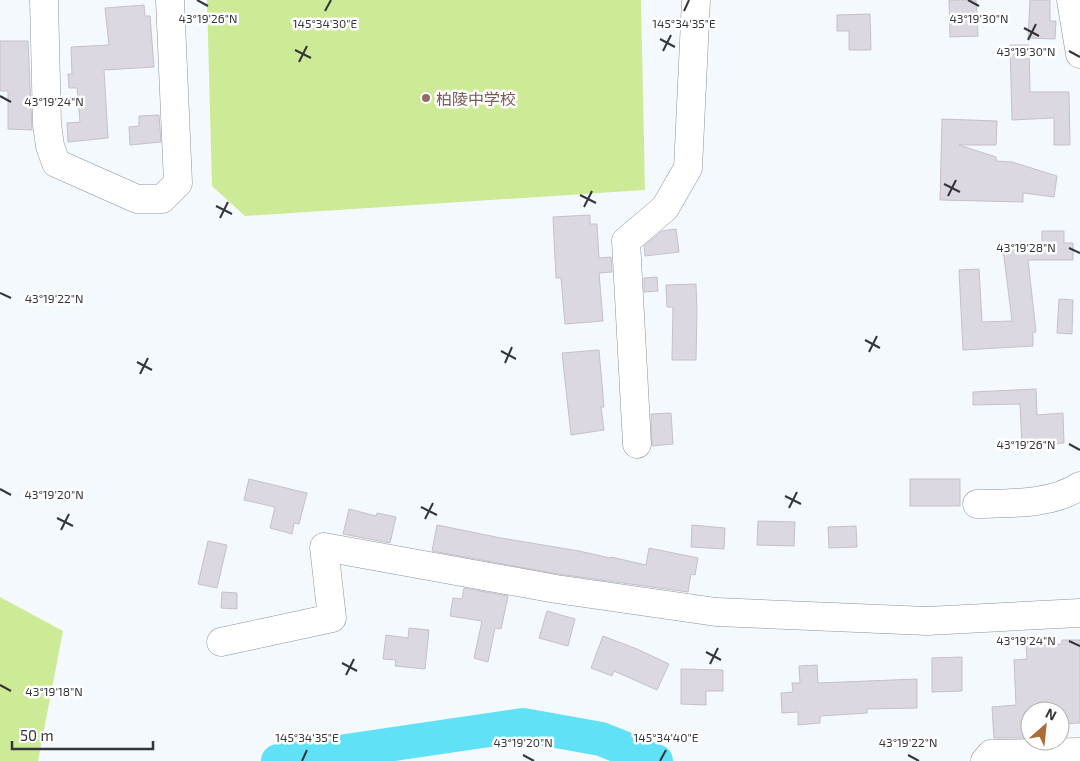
<svg xmlns="http://www.w3.org/2000/svg" width="1080" height="761" font-family="'Exo 2','Noto Sans JP',sans-serif">
  <rect width="100%" height="100%" fill="#f4f9fe"/>
  <g fill="#cdeb96">
    <path d="M207,0H641L645,190L245,216L212,186Z"/>
    <path d="M0,597L63,631L38,761H0Z"/>
  </g>
  <g fill="none" stroke-linecap="round" stroke-linejoin="round">
    <path stroke="#60e1f6" stroke-width="34" d="M278,761L523,725L601,739L656,761"/>
  </g>
  <g fill="#dcd8e2" stroke="#c5c0ca">
    <path d="M949,0H976L978,36L950,37Z"/>
    <path d="M1030,0H1050V21H1056L1055,39L1028,38Z"/>
    <path d="M144,5L145,16H150L154,67L104,70L108,138L68,142L67,123L80,122L77,88H69L68,74H72L71,47L109,45L105,8Z"/>
    <path d="M870,14L871,50H849V31H837V15Z"/>
    <path d="M0,41H28L32,130L8,129V91H0Z"/>
    <path d="M1010,45H1029L1030,92H1069L1070,145H1054V118L1012,120Z"/>
    <path d="M159,115L161,142L130,145L129,127L139,126V116Z"/>
    <path d="M942,119L997,121L996,145H959L996,157V161L1012,162L1057,176L1054,197L1023,193V202L940,200Z"/>
    <path d="M590,215V224H597L599,258L611,257L612,272L599,273L603,321L565,324L561,278H556L553,217Z"/>
    <path d="M676,229L679,252L645,256L644,246L662,231Z"/>
    <path d="M1042,231H1064V243H1073V260H1028L1036,332H1033V346L963,350L959,270L979,269L982,322L1012,321L1003,249L1020,248V242L1042,243Z"/>
    <path d="M657,277L658,291L644,292V278Z"/>
    <path d="M696,284L697,310L696,360H672L673,307H667L666,285Z"/>
    <path d="M1059,299L1073,300L1072,334L1057,333Z"/>
    <path d="M599,350L604,407H601L604,430L571,435L562,353Z"/>
    <path d="M1036,389L1037,415L1063,413L1064,443L1022,446L1020,404L973,405V392Z"/>
    <path d="M671,413L673,444L652,446L651,414Z"/>
    <path d="M249,479L307,493L299,524L294,523L292,534L270,528L275,507L244,500Z"/>
    <rect x="910" y="479" width="50" height="27"/>
    <path d="M349,509L376,516L377,513L396,517L390,543L343,534Z"/>
    <path d="M758,521L795,522L794,546L757,545Z"/>
    <path d="M437,525L501,538L579,551L610,558L611,557L646,565L649,548L698,558L695,575L691,574L688,592L558,574L432,551Z"/>
    <path d="M692,525L725,528L724,549L691,547Z"/>
    <path d="M856,526L857,547L829,548L828,527Z"/>
    <path d="M208,541L227,545L217,588L198,584Z"/>
    <path d="M464,588L508,596L501,629L495,628L488,662L474,658L482,621L450,616L453,598L462,599Z"/>
    <path d="M222,592L237,593V609L221,608Z"/>
    <path d="M547,611L575,619L568,646L539,638Z"/>
    <path d="M409,628L429,630L425,669L395,666L396,660L383,659L386,635L408,638Z"/>
    <path d="M603,636L637,649L669,664L657,690L614,671L612,676L591,668Z"/>
    <path d="M1062,640H1080V723L1060,724V711H1030V738H994L992,707L1016,705L1014,660L1027,659L1026,646L1062,644Z"/>
    <path d="M962,657V691L932,692V658Z"/>
    <path d="M817,665L818,683L917,679V708L867,709V713L820,716V723L798,725V712L782,713L781,693L793,692L792,683H800L799,666Z"/>
    <path d="M681,669L723,670V691H706V705L681,704Z"/>
  </g>
  <g fill="none" stroke-linecap="round" stroke-linejoin="round">
    <defs>
      <g id="minor">
        <path d="M44,0L47,124L50,146L56,163L137,199H162L178,183L170,0"/>
        <path d="M1071,0L1080,54"/>
        <path d="M637,444L626,241L665,208L688,168L696,0"/>
        <path d="M977,504C1011,503 1051,505 1080,486"/>
        <path d="M221,642L332,618L324,547L556,589L716,612L927,621L1080,613"/>
        <path d="M985,761L991,754L1080,752"/>
      </g>
    </defs>
    <use href="#minor" stroke="#8b939b" stroke-width="29"/>
    <use href="#minor" stroke="#fff" stroke-width="28"/>
  </g>
  <path fill="none" stroke="#323539" stroke-width="2" d="M197,0L208,6M968,0L979,6M325,11L331,0M684,11L689,0M1024,28L1039,36M660,39L675,47M1028,40L1036,24M295,50L311,58M663,51L671,35M1069,51L1080,57M299,62L307,46M0,96L11,102M944,184L960,192M580,195L596,203M948,196L956,180M216,206L232,214M584,207L592,191M220,218L228,202M1069,248L1080,253M0,293L11,298M865,340L880,348M501,351L516,359M869,352L877,336M137,362L152,370M505,363L512,347M140,374L148,358M1069,444L1080,450M0,489L11,495M785,496L801,504M421,507L437,515M789,508L797,492M57,518L73,526M425,519L433,503M61,530L69,514M1069,641L1080,646M706,652L721,660M342,663L357,671M710,664L718,648M346,675L354,659M0,685L11,691M523,755L534,761M908,755L919,761M302,761L307,750M660,761L666,750"/>
  <circle fill="#8d6e63" stroke="#fff" stroke-width="2" cx="426" cy="98" r="5"/>
  <g text-anchor="middle" dominant-baseline="central" stroke-width="5" stroke-linejoin="round" paint-order="stroke">
    <g font-size="16" fill="#785e54" stroke="#fff" text-anchor="start">
      <text x="436" y="98">柏陵中学校</text>
    </g>
  </g>
  <g font-size="12" text-anchor="middle" fill="#323539" stroke="#fff" stroke-width="5" stroke-linejoin="round" paint-order="stroke">
    <text x="208" y="23">43°19'26"N</text>
    <text x="979" y="23">43°19'30"N</text>
    <text x="325" y="28">145°34'30"E</text>
    <text x="684" y="28">145°34'35"E</text>
    <text x="1026" y="56">43°19'30"N</text>
    <text x="54" y="106">43°19'24"N</text>
    <text x="1026" y="252">43°19'28"N</text>
    <text x="54" y="303">43°19'22"N</text>
    <text x="1026" y="449">43°19'26"N</text>
    <text x="54" y="499">43°19'20"N</text>
    <text x="1026" y="645">43°19'24"N</text>
    <text x="54" y="696">43°19'18"N</text>
    <text x="307" y="742">145°34'35"E</text>
    <text x="666" y="742">145°34'40"E</text>
    <text x="523" y="747">43°19'20"N</text>
    <text x="908" y="747">43°19'22"N</text>
  </g>
  <g transform="translate(1045 726) rotate(27)"><circle r="24" fill="#ffffff" stroke="#adaeb0"/>
  <path d="M0-4L9 19L0 12L-9 19Z" fill="#ad6c36"/>
  <text y="-8" font-size="14" font-weight="bold" text-anchor="middle" fill="#323539">N</text>
  </g>
  <path d="M12 741v8h141v-8" fill="none" stroke="#323539" stroke-width="2.5"/>
  <text x="20" y="741" font-size="15" fill="#323539" stroke="#ffffff" stroke-width="4" paint-order="stroke">50 m</text>
</svg>
